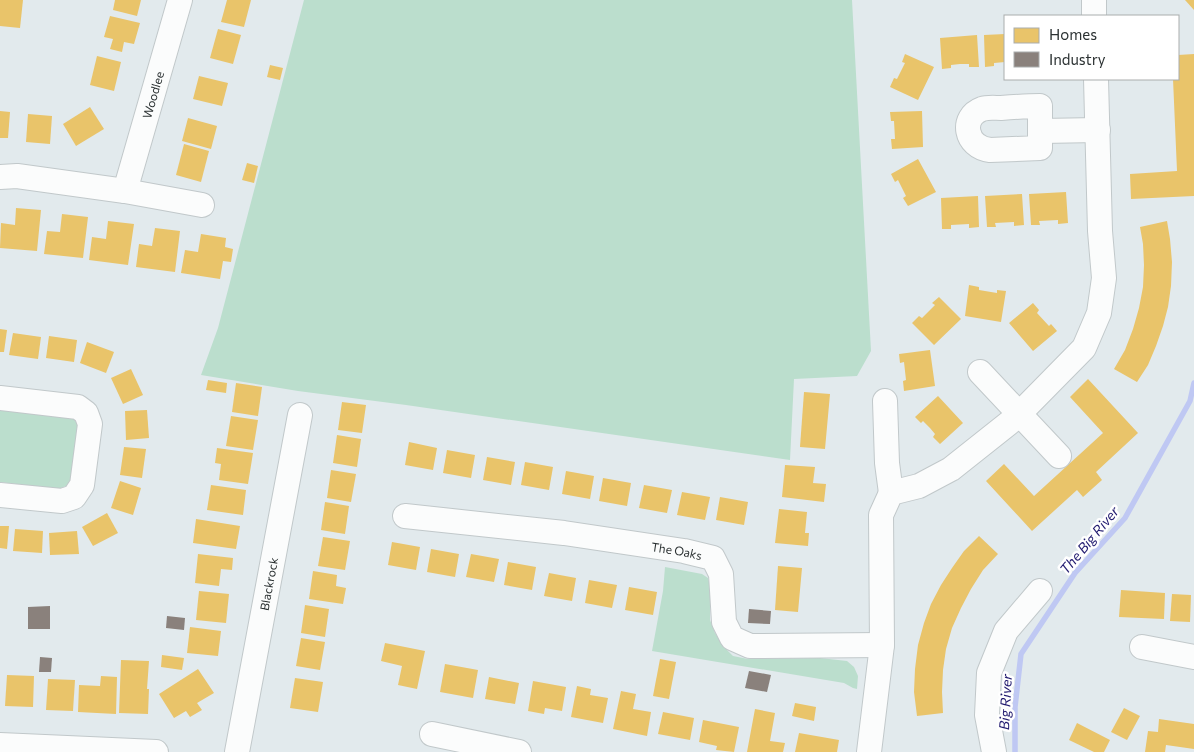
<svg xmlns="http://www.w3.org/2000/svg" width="1194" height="752" font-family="Commissioner,sans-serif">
  <rect width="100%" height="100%" fill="#e2eaed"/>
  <g fill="#bbdecd">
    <path d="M304,0H852L871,351L857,376L794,379L790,460L406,405L298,391L201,375L218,328Z"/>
    <path d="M0,405L79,419L73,479L69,485L58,489L0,482Z"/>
    <path d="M665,567L702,574L708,578L710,586V620L715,633L723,646L733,656L748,659L820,658L847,661L854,667L858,676L857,689L853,688L844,683L652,651L663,591Z"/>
  </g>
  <g fill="#e9c46a">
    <path d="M0,0H23L20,28L0,26Z"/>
    <path d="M115,0H141L137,16L113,10Z"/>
    <path d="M227,0H251L244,27L221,22Z"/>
    <path d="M1185,0H1194V10Z"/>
    <path d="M110,16L140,23L134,44L124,42L122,52L110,49L113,39L104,37Z"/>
    <path d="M218,29L241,35L233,64L210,58Z"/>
    <path d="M1005,34V62L994,63V66L985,67L984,35Z"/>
    <path d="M977,35L979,67H969V64H960L951,65V68L942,69L940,38Z"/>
    <path d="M905,54L934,67L918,100L890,87L894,78L897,79L905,63L902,62Z"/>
    <path d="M1194,54V196L1131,199L1130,174L1177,171L1173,79H1178V55Z"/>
    <path d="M97,56L121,62L114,91L90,85Z"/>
    <path d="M270,65L283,68L280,80L267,77Z"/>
    <path d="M199,76L228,83L222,106L193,99Z"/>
    <path d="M90,107L104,129L76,146L63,124Z"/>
    <path d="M0,111L10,112L8,138H0Z"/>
    <path d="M922,111L923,147L892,149L891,139H895L894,121H891L890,112Z"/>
    <path d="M28,114L52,116L50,144L26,142Z"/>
    <path d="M188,118L217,126L211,149L182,141Z"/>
    <path d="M184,144L209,151L201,182L176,175Z"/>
    <path d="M918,159L936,192L908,206L903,198L906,196L898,180L895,182L891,174Z"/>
    <path d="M247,163L258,166L254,183L242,180Z"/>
    <path d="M1066,192L1068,223L1058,224V220L1039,221L1040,225H1031L1029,194Z"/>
    <path d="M1022,194L1024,225L1014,226V222L995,223L996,227H987L985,196Z"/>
    <path d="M978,196L979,227L969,228V224L951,225V229H942L941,198Z"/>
    <path d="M16,208L41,210L37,251L0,248L1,223L15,225Z"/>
    <path d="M62,214L88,217L83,258L44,254L47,231L60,232Z"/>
    <path d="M108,221L134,224L128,265L89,260L92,237L106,239Z"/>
    <path d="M1167,221L1170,239L1172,262L1171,286L1168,307L1163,326L1156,346L1148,365L1137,382L1114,369L1125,350L1133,329L1139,308L1143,287L1144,265L1143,244L1140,227Z"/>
    <path d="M155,228L180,231L175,272L136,267L139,244L152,246Z"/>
    <path d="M201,234L226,238L225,247L233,249L231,262L223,261L220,279L181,273L185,250L198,252Z"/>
    <path d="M969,285L979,287V290L997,293V290L1006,291L1001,322L965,316Z"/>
    <path d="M939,297L961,319L934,345L912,323L919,316L922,318L935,305L932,303Z"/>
    <path d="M1033,303L1039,310L1037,313L1049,326L1051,324L1057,331L1033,351L1009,323Z"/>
    <path d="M0,329L7,330L4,352H0Z"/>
    <path d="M13,333L41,337L38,359L9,355Z"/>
    <path d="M49,336L77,340L74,362L46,358Z"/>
    <path d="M87,342L114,352L106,373L80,363Z"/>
    <path d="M930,350L935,386L904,391L903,381L906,380L904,362L900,363L899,354Z"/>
    <path d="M131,369L143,395L123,404L111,378Z"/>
    <path d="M1088,379L1138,433L1096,472L1102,480L1083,497L1077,490L1032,531L986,481L1004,464L1034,496L1103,433L1070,397Z"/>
    <path d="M208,380L227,383L226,393L206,390Z"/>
    <path d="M236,383L262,387L258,416L232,412Z"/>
    <path d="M804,392L830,394L825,449L800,447Z"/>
    <path d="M938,396L963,423L940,444L933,437L935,434L930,428L923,421L921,423L915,417Z"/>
    <path d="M342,402L366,405L362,433L338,430Z"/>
    <path d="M147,410L149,438L126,440L125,411Z"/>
    <path d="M231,416L258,420L253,450L226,446Z"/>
    <path d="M337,435L361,439L357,467L333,463Z"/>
    <path d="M409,442L437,448L433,470L405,465Z"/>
    <path d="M124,447L146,449L142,478L120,475Z"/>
    <path d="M217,448L253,453L248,484L219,480L221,464L215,463Z"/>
    <path d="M447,450L475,455L471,478L443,473Z"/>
    <path d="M487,457L515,462L511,485L483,480Z"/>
    <path d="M525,462L553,467L549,490L521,485Z"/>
    <path d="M785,465L815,467L813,483L826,484L824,502L782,497Z"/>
    <path d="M331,470L356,474L351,502L327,498Z"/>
    <path d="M566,471L594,476L590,499L562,494Z"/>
    <path d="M603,478L631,483L627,506L599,501Z"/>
    <path d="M120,481L141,488L133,515L111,508Z"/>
    <path d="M211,485L246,490L243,515L207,510Z"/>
    <path d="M644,485L672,490L667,513L639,508Z"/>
    <path d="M682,492L710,497L705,520L677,515Z"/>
    <path d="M720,497L748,502L744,525L716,520Z"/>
    <path d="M325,502L349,506L345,534L321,530Z"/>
    <path d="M779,509L807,512L805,533H809L808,546L775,543Z"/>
    <path d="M107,513L118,533L93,546L82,527Z"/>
    <path d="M196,519L240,526L236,549L193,543Z"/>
    <path d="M0,526H9L7,549L0,548Z"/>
    <path d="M15,529L43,531L42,553L13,551Z"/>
    <path d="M77,531L79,554L50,555L49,533Z"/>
    <path d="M979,536L998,554L983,570L971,589L961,608L952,628L946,649L943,670L942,692L943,713L917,716L914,692L915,669L918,645L924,623L931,604L941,585L952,568L964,551Z"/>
    <path d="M323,537L350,541L345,570L318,566Z"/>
    <path d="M392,542L420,547L416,570L388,565Z"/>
    <path d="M431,549L459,554L455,577L427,572Z"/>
    <path d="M198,554L233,558L232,570L221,569L219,586L195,583Z"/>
    <path d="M471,554L499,559L494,582L466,577Z"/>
    <path d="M508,562L536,567L532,590L504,585Z"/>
    <path d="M778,566L802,568L798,612L775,610Z"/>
    <path d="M313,571L337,575L336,586L346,588L343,604L309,599Z"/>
    <path d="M549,573L576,578L572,601L544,596Z"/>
    <path d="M589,580L617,585L612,608L585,603Z"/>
    <path d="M629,587L657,592L653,615L625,610Z"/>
    <path d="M1121,590L1165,593L1164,619L1119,617Z"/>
    <path d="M199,591L229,594L226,623L196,620Z"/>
    <path d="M1172,594L1191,595L1190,622L1170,621Z"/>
    <path d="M305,605L329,609L325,637L301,633Z"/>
    <path d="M190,627L221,631L218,656L187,653Z"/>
    <path d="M301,638L325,642L320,670L296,666Z"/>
    <path d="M385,643L425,651L417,689L398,685L402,666L381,661Z"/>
    <path d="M162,655L184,658L182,670L161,667Z"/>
    <path d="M660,659L676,662L669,699L653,696Z"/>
    <path d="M121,660L149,661L147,689H149L148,714L119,713Z"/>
    <path d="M445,664L478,670L473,698L440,692Z"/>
    <path d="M198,669L214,693L197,703L202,710L190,717L186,711L174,718L159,694Z"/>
    <path d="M7,675L34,676L33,707L5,706Z"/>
    <path d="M101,676L117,677L116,714L78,712L79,685L100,686Z"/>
    <path d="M489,677L519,683L515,704L485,699Z"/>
    <path d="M295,678L323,682L318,712L290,708Z"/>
    <path d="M48,679L75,680L73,711L46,710Z"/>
    <path d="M533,681L566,687L562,711L545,708L544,714L528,711Z"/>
    <path d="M577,686L591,689L590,695L608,698L603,723L571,717Z"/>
    <path d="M621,691L636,694L633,709L651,712L647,736L613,729Z"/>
    <path d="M795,703L816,707L814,721L792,716Z"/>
    <path d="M1124,708L1140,716L1127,740L1111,732Z"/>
    <path d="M755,709L775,713L770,741L785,743L783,752H747Z"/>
    <path d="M663,712L694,718L690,740L658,734Z"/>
    <path d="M1159,719L1194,724V749L1166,745L1165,752H1145L1148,731L1158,732Z"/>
    <path d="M703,720L739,727L734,752L716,750L717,746L699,742Z"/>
    <path d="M1077,723L1110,740L1104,752H1094L1069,740Z"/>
    <path d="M799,733L839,740L837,752H795Z"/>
  </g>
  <g fill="#8a817c">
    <path d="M50,606V629H28V607Z"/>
    <path d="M749,609L771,611L770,624L748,623Z"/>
    <path d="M167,616L185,618L184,630L166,628Z"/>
    <path d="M40,657L52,658L51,672H39Z"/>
    <path d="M749,671L771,675L767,692L745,688Z"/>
  </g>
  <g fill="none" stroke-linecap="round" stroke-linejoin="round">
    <path stroke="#bfc8f3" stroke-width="5.5" d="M1015,752V707L1021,654L1075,573L1125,518L1190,401L1194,383"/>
    <defs>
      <g id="minor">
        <path d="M1094,0V16"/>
        <path d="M1040,106V148L990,150C965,147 960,117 982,109C988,107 995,108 1001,108C1014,107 1027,106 1040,106Z"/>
        <path d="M1041,131L1098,130"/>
        <path d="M0,177L17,176L125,191L202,205"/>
        <path id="s1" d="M125,191L180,0"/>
        <path d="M980,372L1059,456"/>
        <path d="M0,398L78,407L86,413L90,424L82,485L74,497L62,501L0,495"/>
        <path d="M885,401L887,463L891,493"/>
        <path id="s2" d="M405,516L564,533L684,551L713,558L721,574L724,622L732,638L750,646L882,645"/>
        <path d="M1142,647L1194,657"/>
        <path d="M432,734L519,752"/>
        <path d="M0,745L156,752"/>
        <path id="s3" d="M237,752L300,415"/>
        <path d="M869,752L882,645L881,515L891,493L919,486L951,469L1014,419L1084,348L1099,313L1104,278L1100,231L1096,79"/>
        <path d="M994,752L987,715L989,673L1006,631L1040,591"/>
      </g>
    </defs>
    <use href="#minor" stroke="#c1c8ca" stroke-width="26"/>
    <use href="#minor" stroke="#fbfcfc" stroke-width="24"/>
  </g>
  <g text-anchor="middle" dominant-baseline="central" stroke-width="5" stroke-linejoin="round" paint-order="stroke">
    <g font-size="12" fill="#2b3132" stroke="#fff">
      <text stroke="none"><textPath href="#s1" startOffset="100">Woodlee</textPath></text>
      <text stroke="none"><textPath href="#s2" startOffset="274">The Oaks</textPath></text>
      <text stroke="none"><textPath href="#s3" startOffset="171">Blackrock</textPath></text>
    </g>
    <g font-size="14" font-style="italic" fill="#221b70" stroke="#fff">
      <text transform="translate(1089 540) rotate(-50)">The Big River</text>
      <text transform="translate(1005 702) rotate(-87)">Big River</text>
    </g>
  </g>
  <rect x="1004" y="15" width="175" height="65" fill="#ffffff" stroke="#aaadad"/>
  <rect x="1014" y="28" width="25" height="15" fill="#e9c46a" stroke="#aaadad"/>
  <text x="1049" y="40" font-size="15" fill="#2b3132">Homes</text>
  <rect x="1014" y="52" width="25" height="15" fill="#8a817c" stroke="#aaadad"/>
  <text x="1049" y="65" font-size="15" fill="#2b3132">Industry</text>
</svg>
